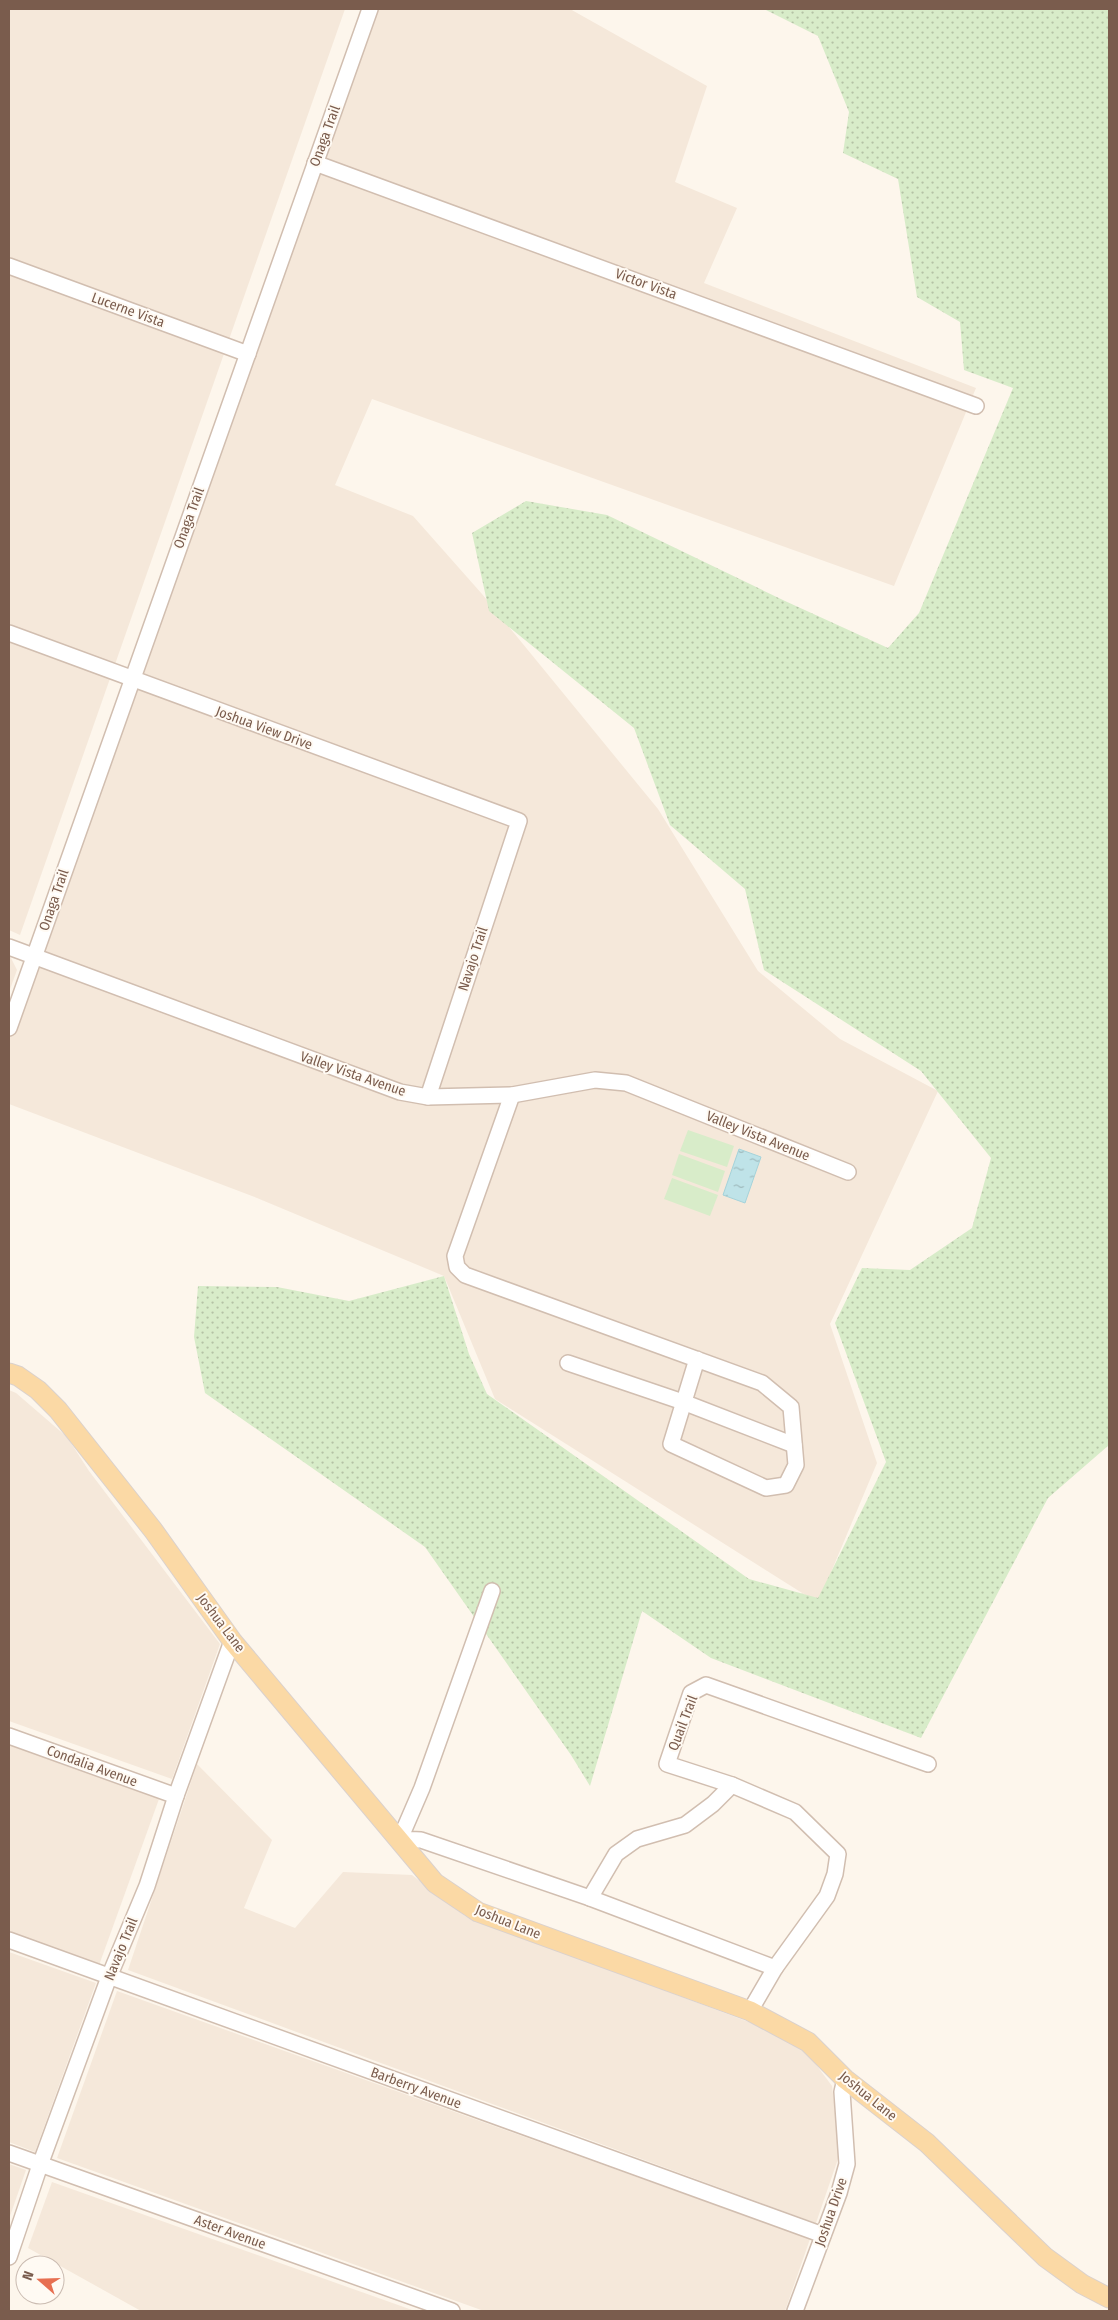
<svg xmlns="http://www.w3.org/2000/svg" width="1118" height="2320" font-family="'Fira Sans Condensed',sans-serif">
  <defs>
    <pattern id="grass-dots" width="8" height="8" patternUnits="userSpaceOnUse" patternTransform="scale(1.25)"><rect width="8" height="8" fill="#d8ecc9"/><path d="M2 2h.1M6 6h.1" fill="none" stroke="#b4c2a5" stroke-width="1.8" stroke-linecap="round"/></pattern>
    <pattern id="water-ripples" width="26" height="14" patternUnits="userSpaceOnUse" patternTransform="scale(1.25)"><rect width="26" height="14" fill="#bfe3e8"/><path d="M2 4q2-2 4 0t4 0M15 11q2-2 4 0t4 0" fill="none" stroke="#a0bbbe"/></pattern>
  </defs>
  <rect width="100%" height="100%" fill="#fdf6ec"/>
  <g fill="#f5e8da">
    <path d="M9,9H345L20,935L9,930Z"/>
    <path d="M375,9H570L707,86L675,182L737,208L704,283L976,388L894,586L372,399L335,485L413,516L482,594L658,809L758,971L840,1039L938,1091L830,1324L877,1463L818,1603L495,1399L444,1276L257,1198L9,1104V1037Z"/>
    <path d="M9,954L17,970L9,992Z"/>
    <path d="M9,1390L16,1393L67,1437L89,1471L220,1644L172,1779L9,1721Z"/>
    <path d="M9,1745L159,1799L98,1968L9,1935Z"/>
    <path d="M197,1764L272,1840L244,1908L295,1928L343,1872L412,1875L465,1916L754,2024L806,2051L832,2086L840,2153L816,2223L128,1970Z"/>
    <path d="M9,1952L96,1983L35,2152L9,2142Z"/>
    <path d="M117,1991L810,2239L785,2311H484L57,2158Z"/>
    <path d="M9,2164L26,2170L9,2219Z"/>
    <path d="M52,2182L415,2311H141L28,2248Z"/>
  </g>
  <path fill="url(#grass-dots)" d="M764,9H1109V1445L1048,1498L921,1738L711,1658L642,1611L590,1786L571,1755L425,1547L205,1393L194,1337L198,1286L277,1287L349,1301L444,1276L469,1354L487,1394L749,1579L818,1598L886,1462L835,1323L862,1268L910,1270L972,1228L991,1158L921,1071L764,970L745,889L670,825L634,728L489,611L472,533L526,501L607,515L785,601L888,648L919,613L1013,388L964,370L960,322L917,297L898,179L843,153L849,112L818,36Z"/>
  <g fill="#d8ecc9">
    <path d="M688,1130L734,1146L727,1167L680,1151Z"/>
    <path d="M679,1154L725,1171L718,1192L672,1175Z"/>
    <path d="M672,1178L718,1195L710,1216L664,1199Z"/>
  </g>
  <path fill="url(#water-ripples)" stroke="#a5d3da" d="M739,1149L761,1157L745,1203L723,1195Z"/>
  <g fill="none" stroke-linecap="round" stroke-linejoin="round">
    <defs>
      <g id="minor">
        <path d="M315,163L976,406"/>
        <path d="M9,266L248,354"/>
        <path d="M9,633L519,821L428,1097"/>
        <path d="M9,947L400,1092L428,1097L512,1095L595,1080L626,1083L848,1172"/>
        <path d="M9,1028L370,9"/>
        <path d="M512,1095L455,1256L457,1267L465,1275L762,1383L791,1407L796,1465L786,1485L766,1488L671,1444L697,1359"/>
        <path d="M568,1363L683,1402L794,1445"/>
        <path d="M492,1591L422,1788L400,1839L421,1840L590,1898L775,1968L750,2011"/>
        <path d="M9,1736L176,1796"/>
        <path d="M590,1898L616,1854L637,1839L685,1825L713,1804L732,1785"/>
        <path d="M9,1940L823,2235"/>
        <path d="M775,1968L827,1896L835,1874L838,1854L795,1812L732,1785L667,1764L691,1693L706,1685L928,1764"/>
        <path d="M9,2153L452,2311"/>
        <path d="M9,2257L40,2165L109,1977L147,1886L176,1796L232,1641"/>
        <path d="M795,2311L839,2193L847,2164L842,2092L845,2079"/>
      </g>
      <path id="major" d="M9,1373L18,1376L38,1390L58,1410L153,1530L233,1642L435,1883L478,1912L750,2011L808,2042L845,2079L927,2143L1045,2257L1082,2284L1109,2298"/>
    </defs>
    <use href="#minor" stroke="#d1beb0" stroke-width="18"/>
    <use href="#major" stroke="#dad1cd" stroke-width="21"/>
    <use href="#minor" stroke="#fff" stroke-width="15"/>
    <use href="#major" stroke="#fbd9a5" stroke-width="19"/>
  </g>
  <g text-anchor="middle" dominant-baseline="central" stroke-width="4" stroke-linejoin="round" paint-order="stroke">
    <g font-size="14" fill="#7a5c4d" stroke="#fffaf3">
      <text transform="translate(325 136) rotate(-70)">Onaga Trail</text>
      <text transform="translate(646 284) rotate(20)">Victor Vista</text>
      <text transform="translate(128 310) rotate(20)">Lucerne Vista</text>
      <text transform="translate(189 518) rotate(-70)">Onaga Trail</text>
      <text transform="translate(264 728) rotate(20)">Joshua View Drive</text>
      <text transform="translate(54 900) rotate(-71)">Onaga Trail</text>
      <text transform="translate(473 959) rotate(-72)">Navajo Trail</text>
      <text transform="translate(353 1074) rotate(19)">Valley Vista Avenue</text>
      <text transform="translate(758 1136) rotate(22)">Valley Vista Avenue</text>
      <text transform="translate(221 1623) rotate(53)">Joshua Lane</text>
      <text transform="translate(683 1723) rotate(-69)">Quail Trail</text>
      <text transform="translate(92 1766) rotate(20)">Condalia Avenue</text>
      <text transform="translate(508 1922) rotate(22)">Joshua Lane</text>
      <text transform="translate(121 1949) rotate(-68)">Navajo Trail</text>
      <text transform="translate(416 2088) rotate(20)">Barberry Avenue</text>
      <text transform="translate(868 2096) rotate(39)">Joshua Lane</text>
      <text transform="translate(831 2212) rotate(-71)">Joshua Drive</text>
      <text transform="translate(230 2232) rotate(20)">Aster Avenue</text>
    </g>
  </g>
  <rect width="1118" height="2320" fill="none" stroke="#7a5c4d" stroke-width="20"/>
  <g transform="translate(40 2280) rotate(290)"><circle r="24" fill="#fffaf3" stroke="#cabbb1"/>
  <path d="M0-4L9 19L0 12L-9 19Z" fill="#e76f51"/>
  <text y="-8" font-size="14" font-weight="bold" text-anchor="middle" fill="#7a5c4d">N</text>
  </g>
</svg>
